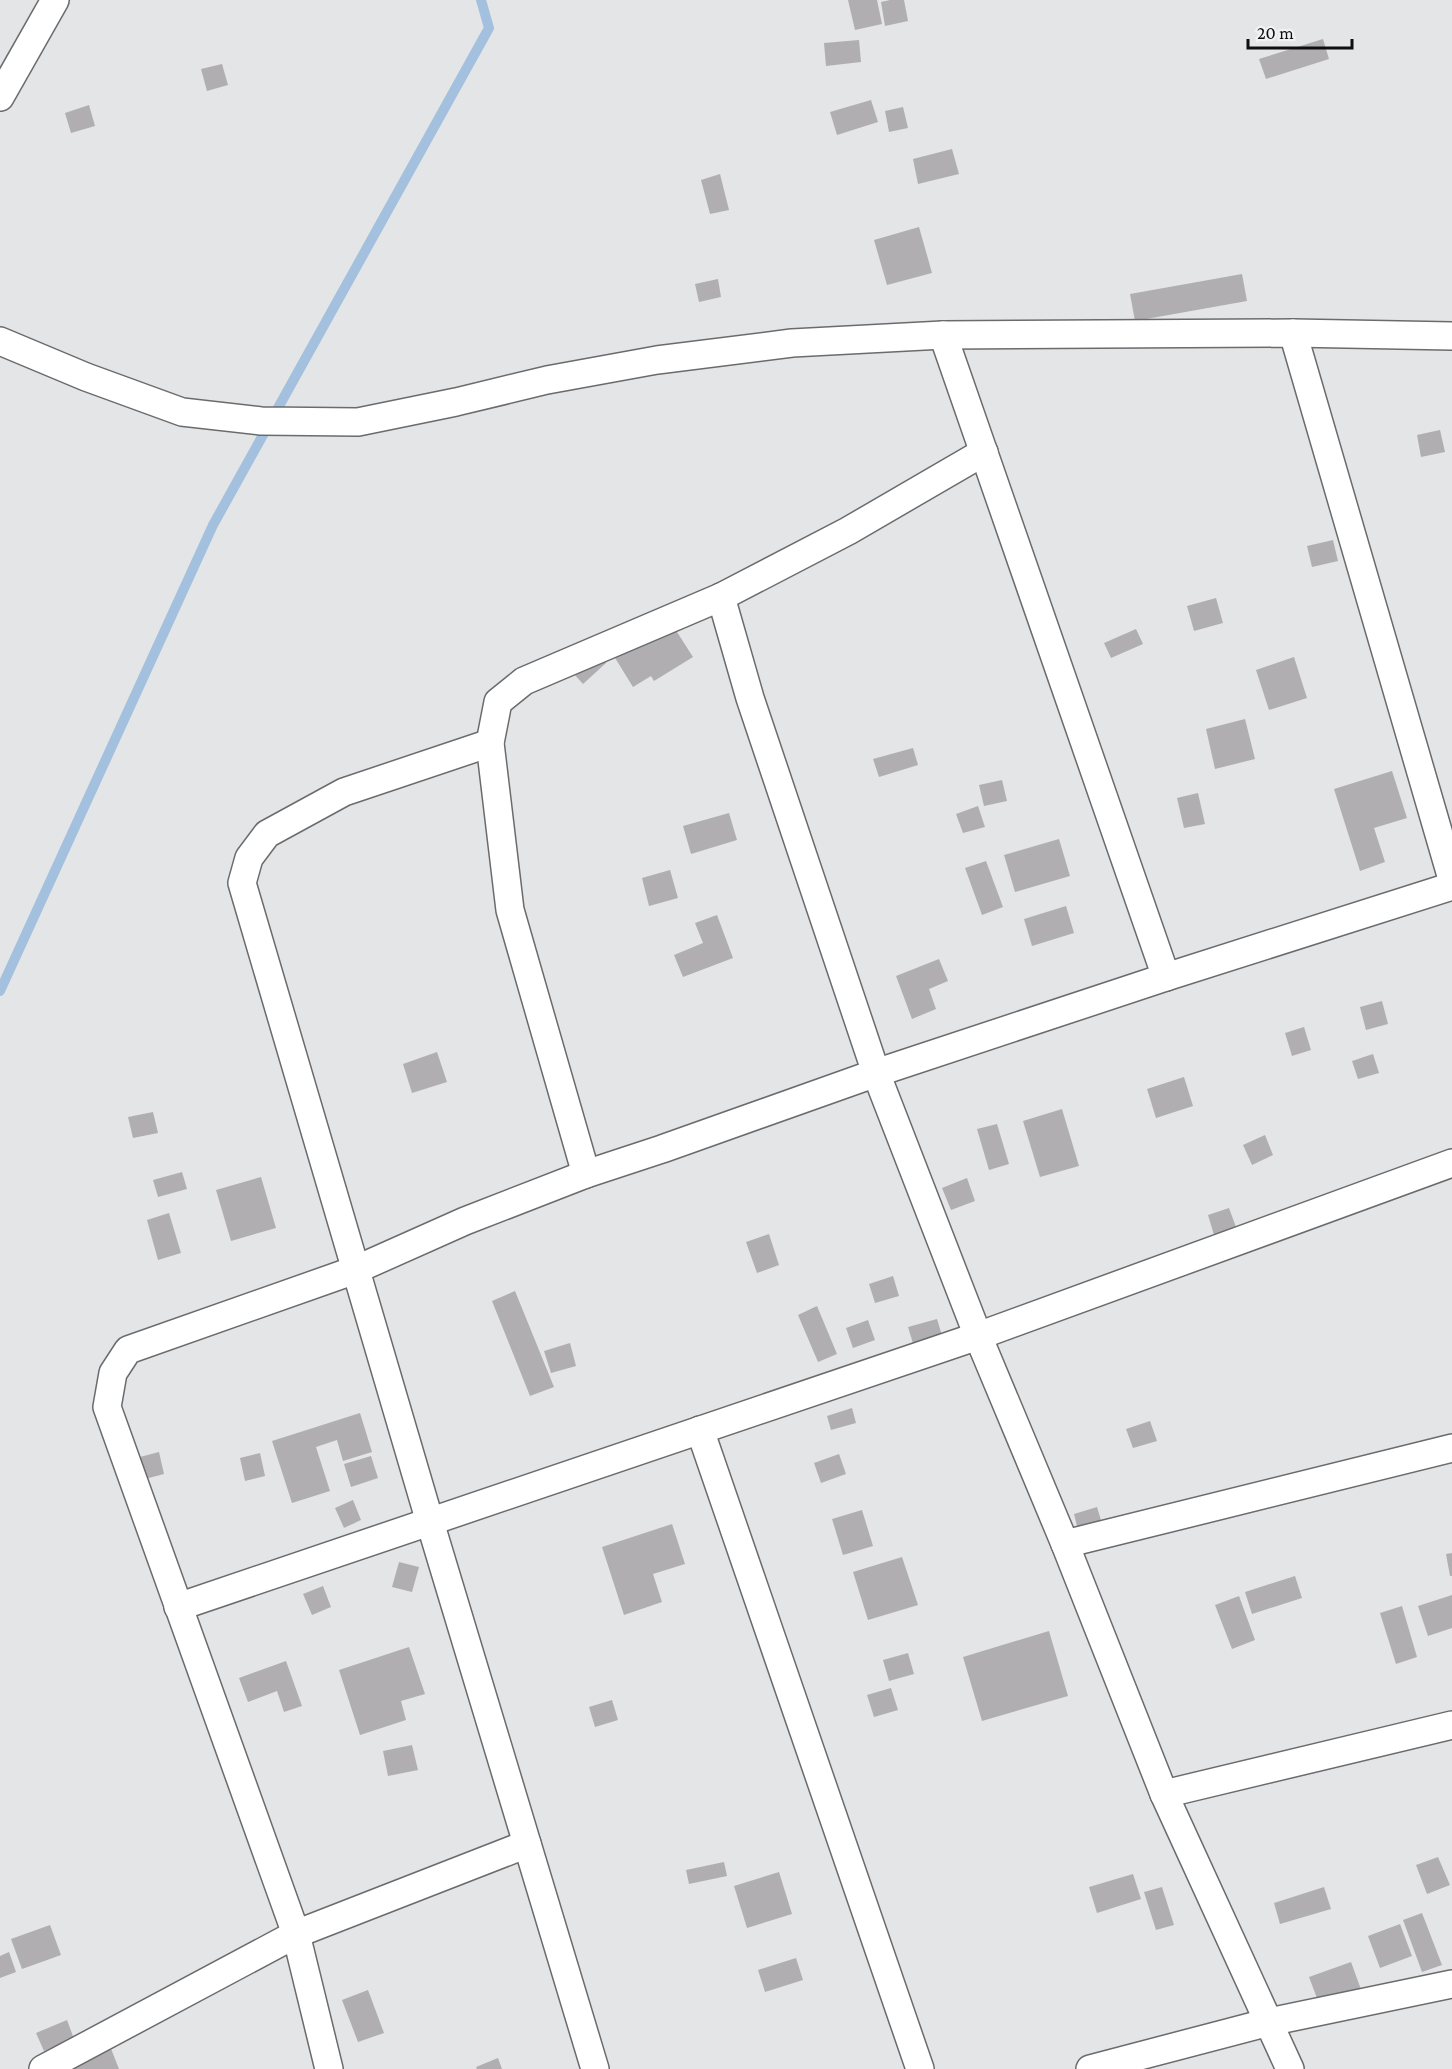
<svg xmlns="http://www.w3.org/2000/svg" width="1452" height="2069" font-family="'Crimson Pro',serif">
  <rect width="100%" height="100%" fill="#e4e5e7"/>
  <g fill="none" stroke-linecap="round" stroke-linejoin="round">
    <path stroke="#a3c1de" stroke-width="10" d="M0,991L213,525L489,28L481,0"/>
  </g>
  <g fill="#b0aeb0">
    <path d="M848,0H877L882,24L855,30Z"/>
    <path d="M890,0H904L908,21L885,26L881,2Z"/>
    <path d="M1323,39L1329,59L1266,79L1259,59Z"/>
    <path d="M859,40L861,62L826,66L824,43Z"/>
    <path d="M222,64L228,85L207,91L201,69Z"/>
    <path d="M871,100L878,122L837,135L830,112Z"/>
    <path d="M89,105L95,126L71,133L65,113Z"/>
    <path d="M903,107L908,128L889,132L885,111Z"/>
    <path d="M952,149L959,174L918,184L913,159Z"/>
    <path d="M720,174L729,210L710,214L701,180Z"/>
    <path d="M919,227L932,273L887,285L874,240Z"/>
    <path d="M1242,274L1247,301L1135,321L1130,294Z"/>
    <path d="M718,279L721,297L699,302L695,284Z"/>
    <path d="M1440,430L1445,452L1421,457L1417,435Z"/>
    <path d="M1333,540L1338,561L1312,567L1307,546Z"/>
    <path d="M1216,598L1223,623L1194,631L1187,606Z"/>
    <path d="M668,618L693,657L654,681L651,676L633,687L612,653Z"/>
    <path d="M1136,629L1143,644L1111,658L1104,643Z"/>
    <path d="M596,651L606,663L583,684L573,673Z"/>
    <path d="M1294,657L1307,698L1269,710L1256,670Z"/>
    <path d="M1245,719L1255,759L1215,769L1206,729Z"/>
    <path d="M913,748L918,765L879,777L873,759Z"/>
    <path d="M1392,771L1407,818L1374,828L1385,862L1360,871L1334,789Z"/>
    <path d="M1002,780L1007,801L984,806L979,785Z"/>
    <path d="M1198,793L1205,824L1184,828L1177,798Z"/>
    <path d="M978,806L985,827L963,833L956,814Z"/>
    <path d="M729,813L737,840L691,854L683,826Z"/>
    <path d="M1059,839L1070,876L1015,892L1004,855Z"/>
    <path d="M986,861L1003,907L982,915L965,868Z"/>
    <path d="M670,870L678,898L649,906L642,878Z"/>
    <path d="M1066,906L1074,933L1032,946L1024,919Z"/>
    <path d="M717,915L733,958L683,977L674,955L703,943L695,923Z"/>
    <path d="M939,959L948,981L929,989L936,1009L912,1019L896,976Z"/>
    <path d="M1382,1001L1388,1024L1366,1030L1360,1007Z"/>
    <path d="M1304,1027L1311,1050L1292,1056L1285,1033Z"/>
    <path d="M437,1052L447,1082L412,1093L403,1064Z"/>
    <path d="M1373,1054L1379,1073L1358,1079L1352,1061Z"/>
    <path d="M1184,1077L1193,1106L1156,1118L1147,1089Z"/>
    <path d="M1062,1109L1079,1166L1040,1177L1023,1121Z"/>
    <path d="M153,1112L158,1133L133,1138L128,1117Z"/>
    <path d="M997,1124L1009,1164L989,1170L977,1129Z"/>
    <path d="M1265,1135L1273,1155L1252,1165L1243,1145Z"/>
    <path d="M182,1172L187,1189L158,1197L153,1180Z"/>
    <path d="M261,1177L276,1228L231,1241L216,1190Z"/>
    <path d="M967,1178L975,1201L951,1210L942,1188Z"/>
    <path d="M1229,1208L1236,1227L1214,1235L1208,1215Z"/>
    <path d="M169,1213L181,1253L158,1260L147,1220Z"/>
    <path d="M769,1234L779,1265L757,1273L746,1242Z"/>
    <path d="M893,1276L899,1296L875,1303L869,1284Z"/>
    <path d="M515,1291L554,1387L530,1396L492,1301Z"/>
    <path d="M817,1306L837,1354L818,1362L798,1315Z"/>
    <path d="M937,1319L944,1342L915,1350L908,1327Z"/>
    <path d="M868,1320L875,1340L853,1348L846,1328Z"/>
    <path d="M570,1343L576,1366L551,1373L544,1351Z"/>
    <path d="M852,1408L856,1423L831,1430L827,1416Z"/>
    <path d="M360,1413L372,1452L343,1461L337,1440L316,1447L330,1491L292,1503L272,1441Z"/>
    <path d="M1150,1421L1157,1441L1133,1448L1126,1429Z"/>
    <path d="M159,1452L164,1474L141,1480L136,1458Z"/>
    <path d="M260,1453L265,1476L245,1481L240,1458Z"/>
    <path d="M839,1454L846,1474L821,1483L814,1463Z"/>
    <path d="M371,1456L378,1478L351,1487L344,1464Z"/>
    <path d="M353,1500L361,1520L344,1528L335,1508Z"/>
    <path d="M1097,1507L1103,1527L1079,1534L1074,1514Z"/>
    <path d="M862,1510L873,1546L843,1555L832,1519Z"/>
    <path d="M672,1524L685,1564L653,1574L662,1602L624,1615L602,1547Z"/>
    <path d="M1452,1553V1576H1450L1446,1554Z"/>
    <path d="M902,1557L918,1605L868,1620L853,1572Z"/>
    <path d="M399,1562L419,1567L412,1592L392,1587Z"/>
    <path d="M1295,1576L1302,1598L1252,1614L1245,1592Z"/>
    <path d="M323,1586L331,1607L312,1615L303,1594Z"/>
    <path d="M1452,1595V1628L1428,1636L1418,1606Z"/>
    <path d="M1239,1596L1255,1640L1232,1649L1215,1605Z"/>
    <path d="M1402,1606L1417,1657L1396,1664L1380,1613Z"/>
    <path d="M1049,1631L1068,1696L982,1721L963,1657Z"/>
    <path d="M409,1647L425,1694L401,1701L406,1720L360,1735L339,1670Z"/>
    <path d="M908,1653L914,1674L889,1681L883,1660Z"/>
    <path d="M286,1661L302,1706L284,1712L277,1691L248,1702L239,1678Z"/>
    <path d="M891,1688L898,1710L874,1717L867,1695Z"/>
    <path d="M612,1700L618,1720L595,1727L589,1707Z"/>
    <path d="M412,1745L418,1770L388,1776L383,1751Z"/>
    <path d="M1438,1857L1450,1885L1427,1894L1416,1865Z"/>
    <path d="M724,1862L727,1876L689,1884L686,1870Z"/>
    <path d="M779,1872L792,1914L747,1928L734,1886Z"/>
    <path d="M1133,1874L1141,1899L1097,1913L1089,1887Z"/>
    <path d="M1162,1887L1174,1925L1156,1930L1144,1892Z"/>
    <path d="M1324,1887L1331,1909L1280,1924L1274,1903Z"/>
    <path d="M1422,1913L1442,1965L1422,1972L1403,1920Z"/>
    <path d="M1400,1924L1412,1956L1380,1968L1368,1936Z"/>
    <path d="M50,1925L61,1955L22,1969L11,1939Z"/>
    <path d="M9,1952L16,1972L0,1978V1956Z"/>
    <path d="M796,1958L803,1980L765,1992L758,1970Z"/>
    <path d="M1351,1962L1367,2006L1326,2022L1309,1977Z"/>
    <path d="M368,1990L384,2033L358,2042L342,2000Z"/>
    <path d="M67,2020L74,2039L44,2051L36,2033Z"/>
    <path d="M106,2036L119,2069H74L67,2051Z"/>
    <path d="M498,2058L502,2069H477L476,2067Z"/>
  </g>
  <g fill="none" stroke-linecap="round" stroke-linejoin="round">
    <defs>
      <g id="minor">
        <path d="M0,97L55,0"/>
        <path d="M1293,333L1452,879"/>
        <path d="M943,335L1166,977"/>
        <path d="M0,341L86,377L182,412L261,421L358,422L456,402L547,380L657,360L792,343L943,335L1293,333L1452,336"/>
        <path d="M721,597L750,698L876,1073L978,1336L1065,1544L1164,1794L1290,2069"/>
        <path d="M490,743L344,792L267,834L249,858L242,883L430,1522L595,2069"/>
        <path d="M586,1174L510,910L490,743L498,702L524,681L721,597L848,531L984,452"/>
        <path d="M700,1430L920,2069"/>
        <path d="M1065,1544L1452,1448"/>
        <path d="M178,1607L978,1336L1452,1163"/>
        <path d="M1164,1794L1452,1725"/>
        <path d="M43,2069L296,1934L527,1844"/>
        <path d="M329,2069L296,1934L107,1407L113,1373L128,1350L355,1270L465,1221L586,1174L662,1149L876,1073L1166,977L1452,886"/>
        <path d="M1090,2069L1269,2022L1452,1984"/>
      </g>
    </defs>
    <use href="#minor" stroke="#6a6b6d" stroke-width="30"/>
    <use href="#minor" stroke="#fff" stroke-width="27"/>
  </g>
  <path d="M1248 39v9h104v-9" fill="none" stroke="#0e0e0f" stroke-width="3"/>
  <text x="1257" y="39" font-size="18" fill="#0e0e0f" stroke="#f1f2f4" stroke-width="4.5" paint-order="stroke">20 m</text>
</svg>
